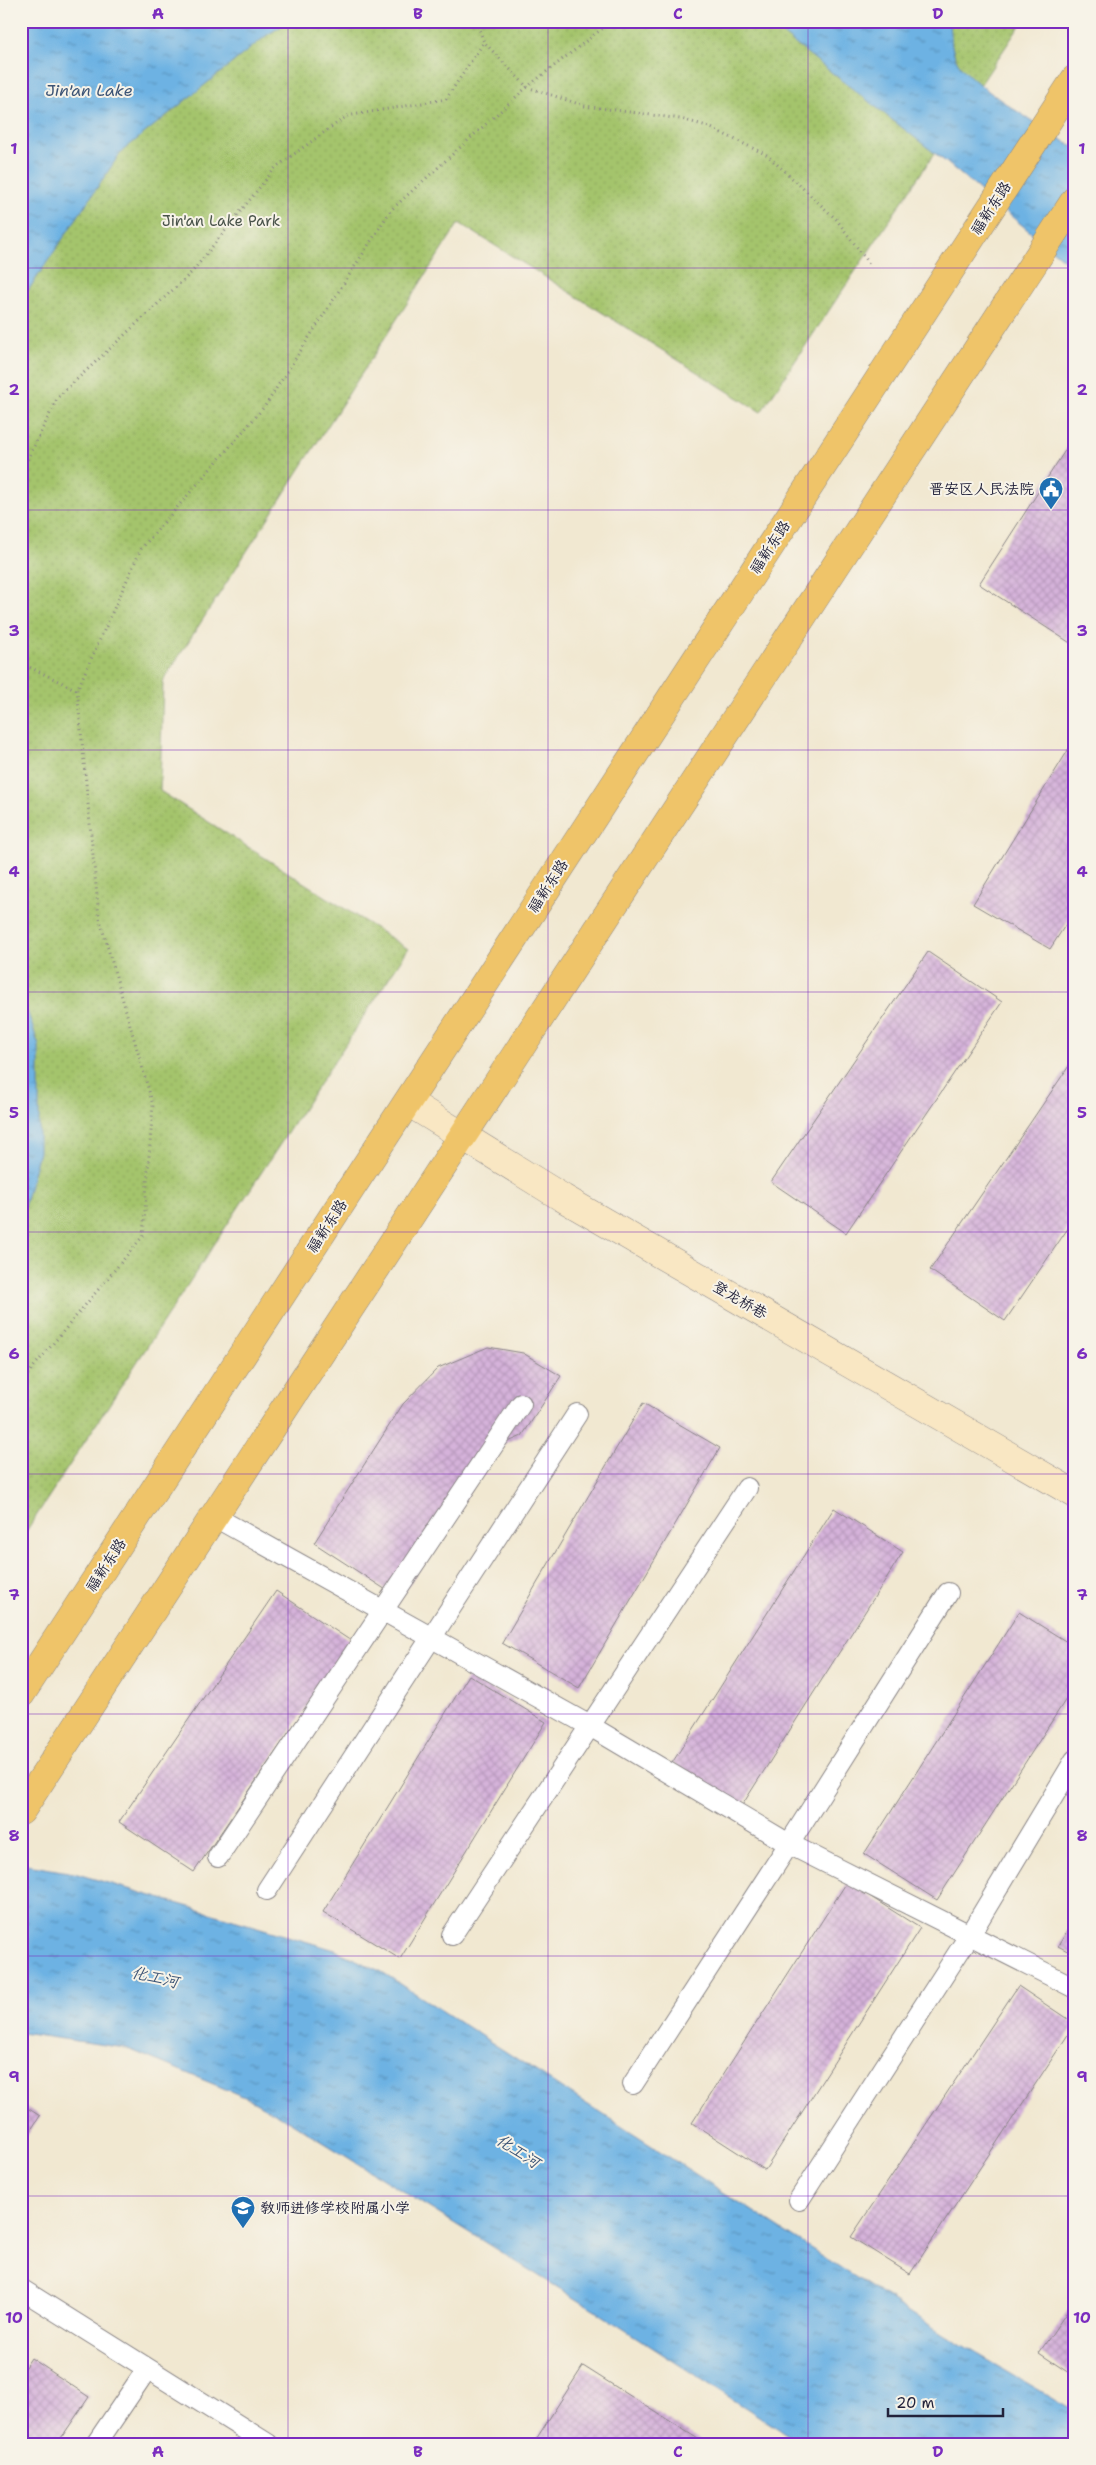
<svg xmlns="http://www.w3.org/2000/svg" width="1096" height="2465" font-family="'Shantell Sans','LXGW WenKai TC',sans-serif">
  <defs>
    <pattern id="park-dots" width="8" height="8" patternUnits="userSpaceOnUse" patternTransform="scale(1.25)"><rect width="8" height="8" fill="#a4c46c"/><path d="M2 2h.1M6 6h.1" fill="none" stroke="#8da85e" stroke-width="1.8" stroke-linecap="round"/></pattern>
    <pattern id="water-ripples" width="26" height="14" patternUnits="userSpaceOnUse" patternTransform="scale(1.25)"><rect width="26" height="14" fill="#6db2e3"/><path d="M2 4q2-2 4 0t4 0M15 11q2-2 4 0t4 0" fill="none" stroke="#5990b9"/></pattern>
    <pattern id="building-cross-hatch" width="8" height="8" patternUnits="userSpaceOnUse" patternTransform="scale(1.25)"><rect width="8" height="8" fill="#d5b2da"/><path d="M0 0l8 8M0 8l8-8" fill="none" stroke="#b799bc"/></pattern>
  </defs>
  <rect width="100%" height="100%" fill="#f7f3e8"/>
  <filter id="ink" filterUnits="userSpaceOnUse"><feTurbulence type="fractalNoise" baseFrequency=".02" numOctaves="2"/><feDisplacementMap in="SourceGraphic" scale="10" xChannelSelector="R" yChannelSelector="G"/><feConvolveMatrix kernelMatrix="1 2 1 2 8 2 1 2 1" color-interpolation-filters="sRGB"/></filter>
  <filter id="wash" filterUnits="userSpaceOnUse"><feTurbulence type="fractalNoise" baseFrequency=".0096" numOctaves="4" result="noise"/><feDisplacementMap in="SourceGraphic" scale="20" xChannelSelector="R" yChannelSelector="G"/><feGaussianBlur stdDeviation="1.12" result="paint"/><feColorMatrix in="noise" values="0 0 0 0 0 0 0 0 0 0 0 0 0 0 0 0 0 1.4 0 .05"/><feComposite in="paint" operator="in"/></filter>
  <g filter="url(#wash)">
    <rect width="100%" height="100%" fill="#f1e8d1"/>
    <path fill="url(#park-dots)" stroke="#637354" d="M21,21H1023L761,412L459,223L163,681L160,791L408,949L21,1539Z"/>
    <g fill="url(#water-ripples)" stroke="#486a8f">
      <path d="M21,21H290L267,35L121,152L21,301Z"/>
      <path d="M766,21H949C950,34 951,47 956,59C966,83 1049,131 1075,148V269L946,162Z"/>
      <path d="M21,992L39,1046V1152L21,1218Z"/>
      <path d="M21,1864L74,1873L335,1950L382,1972L945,2335L1075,2411V2444H802L599,2313L289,2121L252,2100L126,2048L21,2033Z"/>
    </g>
    <g id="blocks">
      <g fill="url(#building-cross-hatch)">
        <path d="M1075,435V646L979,584Z"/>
        <path d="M1075,739V910L1050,949L973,904Z"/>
        <path d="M928,952L1002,1002L846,1233L771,1182Z"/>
        <path d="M1075,1057V1218L1005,1321L930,1270Z"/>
        <path d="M488,1347L523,1353L561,1376L522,1436L499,1446L400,1599L314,1543L403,1404L438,1368Z"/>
        <path d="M643,1403L720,1448L579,1688L502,1643Z"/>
        <path d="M834,1508L903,1552L741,1807L672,1763Z"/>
        <path d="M276,1591L351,1641L194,1872L119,1822Z"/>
        <path d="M1019,1612L1075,1647V1685L937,1900L864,1854Z"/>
        <path d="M469,1675L546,1722L400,1959L323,1912Z"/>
        <path d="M847,1882L920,1928L765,2170L692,2123Z"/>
        <path d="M1075,1918V1955L1058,1946Z"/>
        <path d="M1018,1986L1075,2024L910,2274L851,2237Z"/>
        <path d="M21,2104L40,2116L21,2145Z"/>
        <path d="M1075,2300V2377L1039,2353Z"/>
        <path d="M31,2358L89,2397L57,2444H21V2373Z"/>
        <path d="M583,2366L706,2444H533Z"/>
      </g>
    </g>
  </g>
  <g filter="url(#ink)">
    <use href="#blocks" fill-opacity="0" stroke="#8a8586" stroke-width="1"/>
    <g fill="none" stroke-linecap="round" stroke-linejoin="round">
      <defs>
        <g id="lane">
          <path d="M215,1517L590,1726L789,1844L1075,1988"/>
          <path d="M218,1857L521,1404"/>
          <path d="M267,1890L577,1414"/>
          <path d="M452,1935L747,1488"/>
          <path d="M633,2084L789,1844L948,1593"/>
          <path d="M799,2200L969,1936L1075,1760"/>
          <path d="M21,2289L268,2444"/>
          <path d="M96,2444L147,2369"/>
        </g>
        <path id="secondary" d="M408,1102L563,1198L1075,1494"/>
        <g id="primary">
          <path d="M21,1694L1075,79"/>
          <path d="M21,1811L1075,200"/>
        </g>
      </defs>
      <use href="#lane" stroke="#8a8586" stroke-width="22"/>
      <use href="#secondary" stroke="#8a8586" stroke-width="29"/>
      <use href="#primary" stroke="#8a8586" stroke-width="29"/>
      <g stroke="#8a8586" stroke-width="3" stroke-dasharray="1 4" stroke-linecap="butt">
        <path d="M476,21L484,42L527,87L585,106L681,119L707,126L767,155L836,219L871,266"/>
        <path d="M21,473L58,397L192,272L276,167L347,116L446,99L484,42"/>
        <path d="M21,663L77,690"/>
        <path d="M21,1382L143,1236L153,1105L99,917L77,690L141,549L265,406L391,210L527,87L612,21"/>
      </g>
      <use href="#lane" stroke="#fff" stroke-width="20"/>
      <use href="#secondary" stroke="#f9e7c3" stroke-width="28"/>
      <use href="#primary" stroke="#efc469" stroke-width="28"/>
    </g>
  </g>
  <path fill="none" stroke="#7b2cbf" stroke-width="1" stroke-opacity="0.55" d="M288,21V2444M548,21V2444M808,21V2444M21,268H1075M21,510H1075M21,750H1075M21,992H1075M21,1232H1075M21,1474H1075M21,1714H1075M21,1956H1075M21,2196H1075"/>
  <defs>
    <symbol id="civic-pin" viewBox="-11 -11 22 30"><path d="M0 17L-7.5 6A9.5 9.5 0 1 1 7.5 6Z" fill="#1f6fb2" stroke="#f7f3e8"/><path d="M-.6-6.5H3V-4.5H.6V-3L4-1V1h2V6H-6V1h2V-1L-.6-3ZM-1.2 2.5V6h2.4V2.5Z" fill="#fff"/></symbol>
    <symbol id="school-pin" viewBox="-11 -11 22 30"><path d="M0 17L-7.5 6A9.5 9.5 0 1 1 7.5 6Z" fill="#1f6fb2" stroke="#f7f3e8"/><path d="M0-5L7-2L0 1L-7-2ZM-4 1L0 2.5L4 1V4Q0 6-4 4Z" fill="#fff"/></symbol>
  </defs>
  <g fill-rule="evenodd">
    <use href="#civic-pin" x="1037" y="475" width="28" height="38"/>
    <use href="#school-pin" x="229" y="2194" width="28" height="38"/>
  </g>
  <g text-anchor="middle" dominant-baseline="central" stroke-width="4" stroke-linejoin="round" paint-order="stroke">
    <g font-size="15" fill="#22223b" stroke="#f7f3e8">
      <text transform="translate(991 208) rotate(-57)">福新东路</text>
      <text transform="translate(770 547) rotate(-57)">福新东路</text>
      <text transform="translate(548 886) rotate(-57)">福新东路</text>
      <text transform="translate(327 1226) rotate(-57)">福新东路</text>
      <text transform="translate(740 1300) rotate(30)">登龙桥巷</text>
      <text transform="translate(106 1565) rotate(-57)">福新东路</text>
    </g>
    <g font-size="15" fill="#49534a" stroke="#f7f3e8">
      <text x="221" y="221">Jin'an Lake Park</text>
    </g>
    <g font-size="15" fill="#22223b" stroke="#f7f3e8" text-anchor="end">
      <text x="1034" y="489">晋安区人民法院</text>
      <text x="260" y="2208" text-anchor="start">教师进修学校附属小学</text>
    </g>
    <g font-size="16" font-style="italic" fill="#3c5476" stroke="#f7f3e8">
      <text x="89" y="90">Jin'an Lake</text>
      <text transform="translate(155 1977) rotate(13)">化工河</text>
      <text transform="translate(518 2151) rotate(33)">化工河</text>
    </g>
  </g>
  <rect width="1096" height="2465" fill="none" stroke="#f7f3e8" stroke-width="55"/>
  <path d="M888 2408v8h115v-8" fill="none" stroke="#22223b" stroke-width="2.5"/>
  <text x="896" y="2408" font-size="15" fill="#22223b" stroke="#f7f3e8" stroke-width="4" paint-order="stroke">20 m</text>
  <rect x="28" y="28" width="1040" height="2410" fill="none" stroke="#7b2cbf" stroke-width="2"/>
  <g font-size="16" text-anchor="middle" font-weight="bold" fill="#7b2cbf">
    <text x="158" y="19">A</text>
    <text x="418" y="19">B</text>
    <text x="678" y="19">C</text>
    <text x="938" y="19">D</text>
    <text x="14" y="154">1</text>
    <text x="1082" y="154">1</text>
    <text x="14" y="395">2</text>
    <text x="1082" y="395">2</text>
    <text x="14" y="636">3</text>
    <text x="1082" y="636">3</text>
    <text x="14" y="877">4</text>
    <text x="1082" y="877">4</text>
    <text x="14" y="1118">5</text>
    <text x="1082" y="1118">5</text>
    <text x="14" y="1359">6</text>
    <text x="1082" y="1359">6</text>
    <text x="14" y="1600">7</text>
    <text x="1082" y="1600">7</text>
    <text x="14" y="1841">8</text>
    <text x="1082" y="1841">8</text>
    <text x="14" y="2082">9</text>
    <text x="1082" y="2082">9</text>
    <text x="14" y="2323">10</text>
    <text x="1082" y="2323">10</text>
    <text x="158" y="2457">A</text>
    <text x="418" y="2457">B</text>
    <text x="678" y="2457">C</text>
    <text x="938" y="2457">D</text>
  </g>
</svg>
